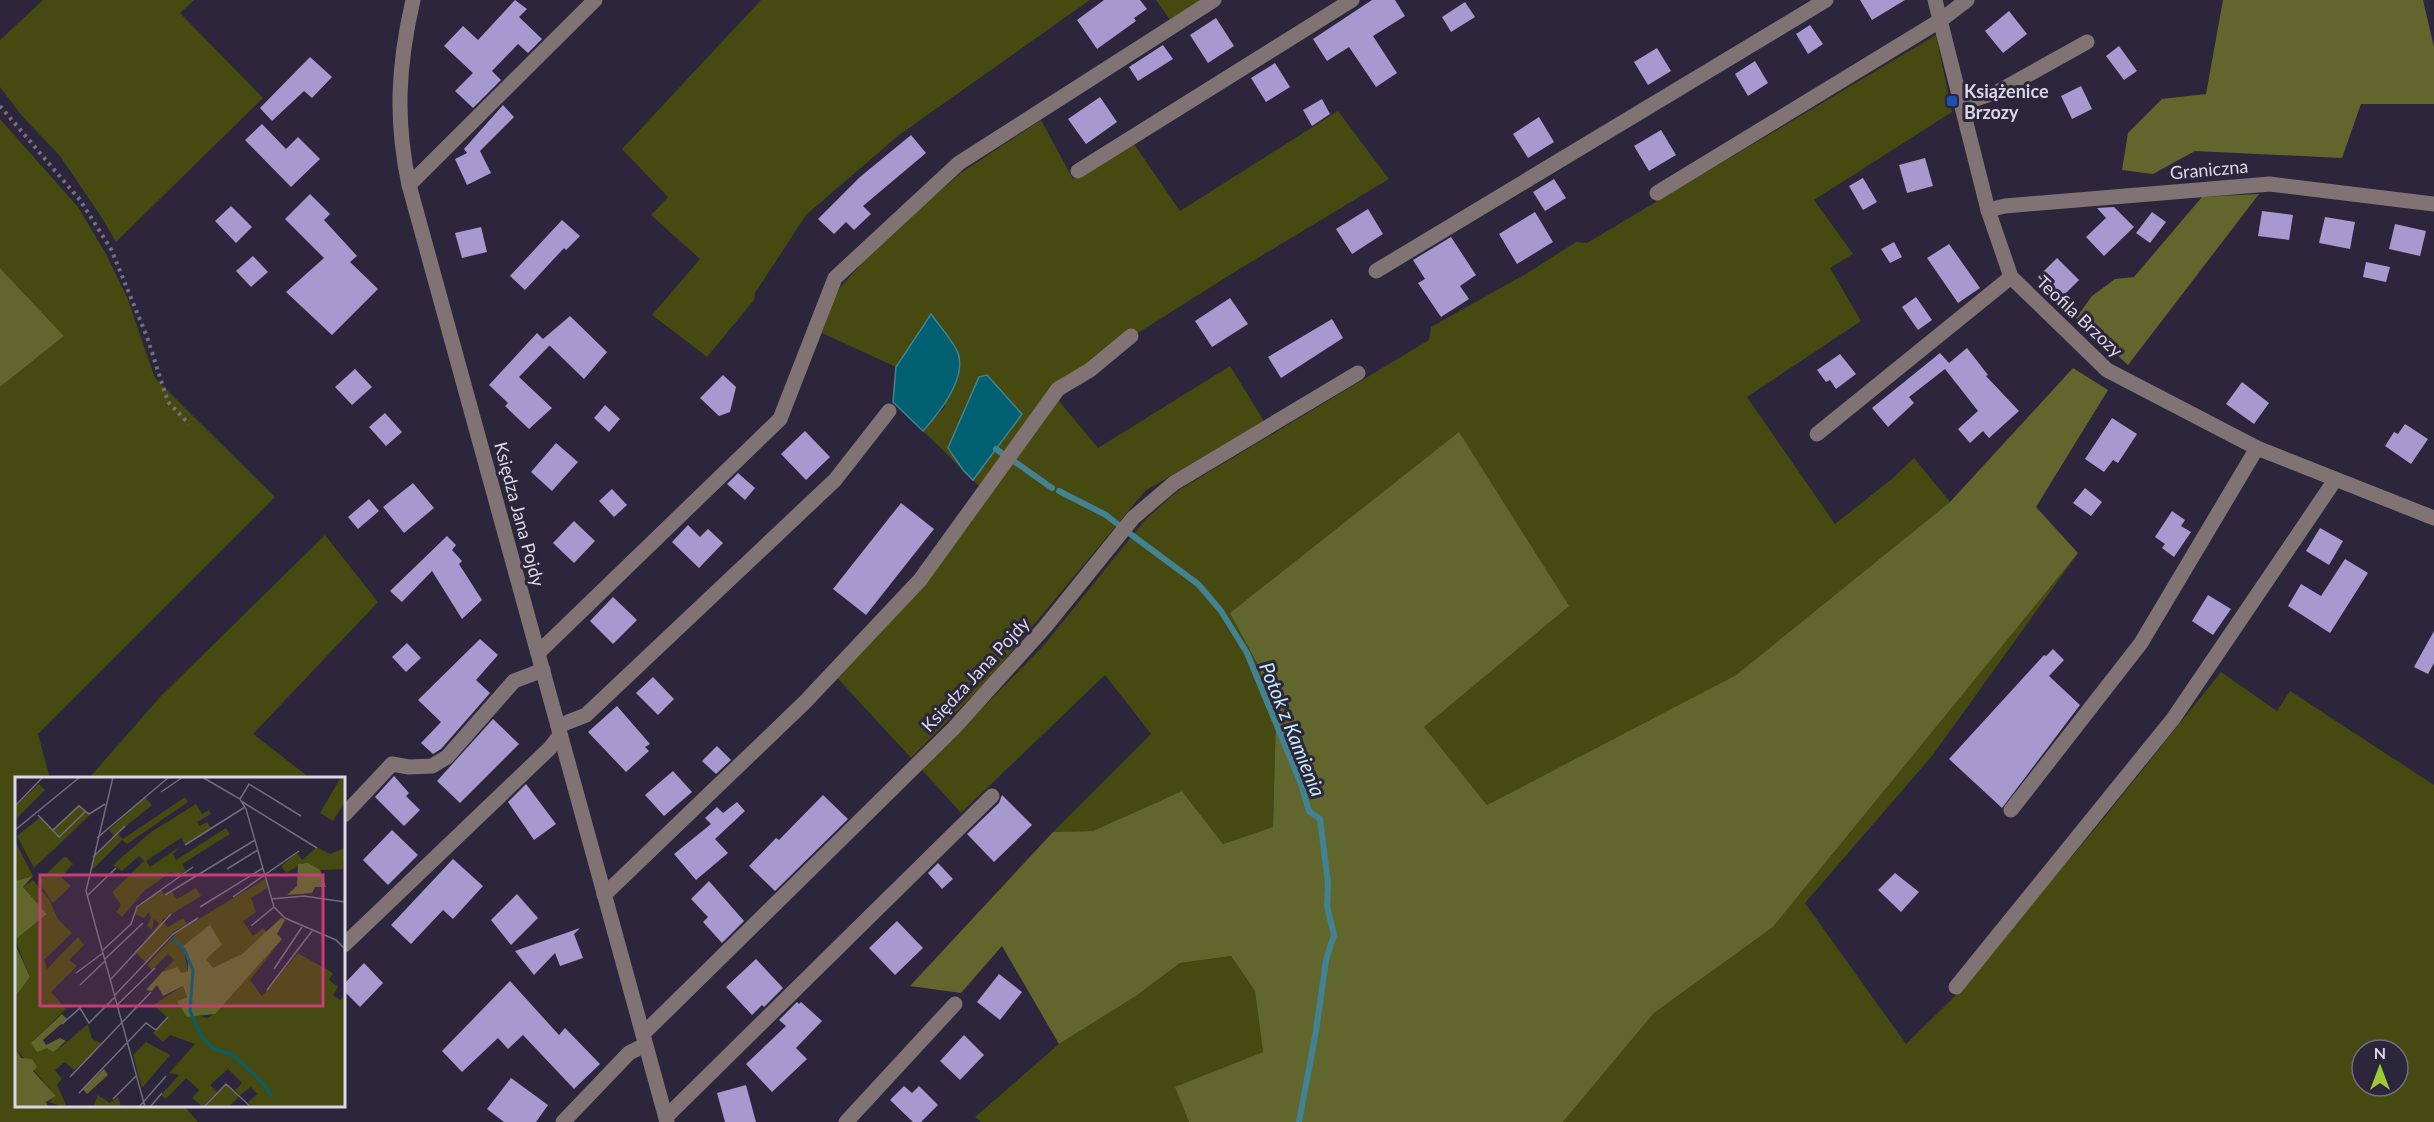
<svg xmlns="http://www.w3.org/2000/svg" width="2434" height="1122" font-family="Lato,sans-serif">
  <rect width="100%" height="100%" fill="#2b263b"/>
  <g fill="#464910" fill-rule="evenodd">
    <path d="M43,0H194L180,13L263,98L116,242L102,218L60,156L22,116L0,87V40Z"/>
    <path d="M761,0H1090L899,135L806,215L755,293L754,300L707,357L652,315L700,259L651,215L668,197L622,149Z"/>
    <path d="M1156,0H1203L1170,20Z"/>
    <path d="M1936,35L1952,112L1814,200L1853,254L1830,268L1861,321L1747,397L1835,524L1893,478L1914,458L1950,502L1736,675L1487,805L1423,727L1568,606L1257,663L1276,711L1273,827L1223,844L1182,791L1093,831L1053,832L1151,734L1105,675L961,813L922,770L1044,645L1145,520L1179,490L1429,340L1431,327L1529,272L1576,242L1587,243Z"/>
    <path d="M1338,111L1389,179L1233,273L1049,389L1098,448L1230,366L1264,421L1145,491L987,681L911,758L829,669L912,579L980,487L973,480L1022,414L948,448L963,470L923,431L945,407L932,314L896,367L822,333L837,291L882,241L962,172L1041,120L1073,179L1134,144L1180,211Z"/>
    <path d="M0,119L78,207L106,254L127,297L155,378L275,497L38,734L50,778H16V1106H184L198,1122H0V387L64,336L0,268Z"/>
    <path d="M325,535L378,602L253,734L310,778H89L161,696Z"/>
    <path d="M2078,553L1932,756L1805,903L1906,1044L1956,995L2104,818L2221,672L2277,711L2290,691L2434,785V1122H1563L1654,1013L1773,927ZM2362,1050H2398V1086H2362Z"/>
    <path d="M1231,956L1255,991L1263,1052L1176,1087L1189,1122H981L975,1117L1059,1044L1136,996L1180,963Z"/>
  </g>
  <g fill="#61662d">
    <path d="M2223,0H2423L2434,47V104H2361L2342,158L2195,151L2153,174L2122,170L2128,133L2162,99L2206,94Z"/>
    <path d="M2259,194L2128,365L2076,318L2092,296L2115,279L2134,277L2202,197Z"/>
    <path d="M0,268L64,336L0,387Z"/>
    <path d="M2073,368L2108,390L2036,507L2078,553L1773,927L1654,1013L1563,1122H1189L1175,1087L1263,1052L1255,991L1231,956L1180,963L1136,996L1059,1044L1002,946L961,993L910,986L1053,832L1093,831L1182,791L1223,844L1273,827L1276,711L1257,663L1230,613L1459,432L1569,606L1424,727L1487,805L1736,675L1950,502Z"/>
  </g>
  <g fill="#005f70" stroke="#428393" stroke-width="1.5">
    <path d="M931,314C938,324 954,342 958,353C967,379 939,413 923,431L893,402L896,367Z"/>
    <path d="M987,375L1022,414L973,480L963,470L948,448L979,377Z"/>
  </g>
  <g fill="none" stroke-linecap="round" stroke-linejoin="round">
    <g stroke="#428393" stroke-width="6">
      <path d="M996,449L1003,454"/>
      <path d="M1015,462L1052,488"/>
      <path d="M1059,491L1106,515L1120,526"/>
      <path d="M1129,533L1198,584L1221,611L1247,653L1301,784L1309,811L1320,819L1328,883L1327,906L1334,935L1326,960L1316,1031L1299,1122"/>
    </g>
  </g>
  <g fill="#a699d0">
    <path d="M515,0L527,9L519,17L542,39L528,53L518,44L492,71L501,80L473,108L455,91L473,73L444,46L463,26L478,40Z"/>
    <path d="M1104,0H1140L1147,9L1134,18L1136,21L1097,49L1077,20Z"/>
    <path d="M1372,0H1395L1405,16L1373,36L1397,73L1376,87L1349,47L1327,61L1313,39Z"/>
    <path d="M1860,0H1905L1872,20Z"/>
    <path d="M1465,2L1475,17L1451,32L1442,17Z"/>
    <path d="M2009,11L2027,34L2003,53L1985,31Z"/>
    <path d="M1216,18L1234,46L1208,63L1190,35Z"/>
    <path d="M1810,25L1823,44L1808,54L1796,34Z"/>
    <path d="M1163,45L1173,59L1138,81L1129,67Z"/>
    <path d="M2119,46L2137,71L2124,80L2106,56Z"/>
    <path d="M1657,48L1671,71L1648,85L1634,62Z"/>
    <path d="M310,57L332,77L312,98L304,91L272,121L260,108Z"/>
    <path d="M1755,61L1768,83L1748,96L1735,74Z"/>
    <path d="M1275,63L1290,87L1266,102L1251,78Z"/>
    <path d="M2081,86L2092,109L2072,119L2061,96Z"/>
    <path d="M1100,97L1117,122L1086,144L1068,119Z"/>
    <path d="M1322,99L1330,114L1312,126L1303,110Z"/>
    <path d="M503,105L514,117L480,151L491,173L467,185L455,159L467,153L464,149Z"/>
    <path d="M1539,117L1554,142L1528,158L1513,134Z"/>
    <path d="M262,124L286,149L298,137L320,159L291,187L245,140Z"/>
    <path d="M1661,130L1676,155L1649,171L1634,146Z"/>
    <path d="M911,135L926,153L863,206L871,214L854,230L846,222L834,234L818,219L860,177Z"/>
    <path d="M1925,158L1933,186L1907,193L1899,165Z"/>
    <path d="M1863,178L1877,202L1863,210L1849,186Z"/>
    <path d="M1554,179L1566,198L1545,211L1533,192Z"/>
    <path d="M310,194L330,214L324,220L357,256L350,262L378,289L332,335L286,292L324,258L285,219Z"/>
    <path d="M231,206L252,227L236,243L215,221Z"/>
    <path d="M2114,207L2134,227L2104,256L2086,237L2106,218L2097,208Z"/>
    <path d="M1368,209L1383,234L1352,254L1336,229Z"/>
    <path d="M2262,211L2293,215L2289,240L2258,236Z"/>
    <path d="M1535,212L1553,242L1517,264L1499,234Z"/>
    <path d="M2152,212L2166,222L2150,243L2136,233Z"/>
    <path d="M2325,217L2355,222L2350,249L2319,243Z"/>
    <path d="M562,220L580,236L566,250L564,248L525,290L510,276Z"/>
    <path d="M2395,224L2426,231L2420,256L2389,249Z"/>
    <path d="M481,227L487,252L462,258L455,233Z"/>
    <path d="M1451,237L1476,275L1460,286L1469,299L1441,317L1418,283L1425,279L1413,260Z"/>
    <path d="M1894,242L1902,257L1890,263L1881,249Z"/>
    <path d="M1949,244L1980,288L1958,303L1927,258Z"/>
    <path d="M253,256L268,272L251,287L236,271Z"/>
    <path d="M2057,258L2079,280L2060,299L2038,277Z"/>
    <path d="M2366,262L2390,267L2386,282L2363,277Z"/>
    <path d="M1916,297L1932,320L1918,330L1902,307Z"/>
    <path d="M1230,298L1248,324L1212,347L1195,321Z"/>
    <path d="M570,316L607,352L584,379L548,344L550,345L519,377L552,408L529,429L505,406L508,403L489,385L537,333L543,339Z"/>
    <path d="M1332,319L1343,338L1281,378L1268,357Z"/>
    <path d="M1967,348L1988,375L1986,376L2019,411L1989,438L1983,431L1970,443L1958,429L1978,411L1945,369L1909,397L1914,403L1888,427L1872,408L1940,353L1949,363Z"/>
    <path d="M1840,354L1856,374L1836,389L1830,380L1826,382L1817,370Z"/>
    <path d="M355,369L372,387L352,405L335,387Z"/>
    <path d="M723,375L736,387L730,412L719,416L700,398Z"/>
    <path d="M2242,382L2269,403L2254,424L2226,404Z"/>
    <path d="M605,405L620,419L609,432L594,418Z"/>
    <path d="M385,413L402,432L386,446L369,427Z"/>
    <path d="M2112,418L2137,434L2118,463L2113,460L2104,472L2085,459Z"/>
    <path d="M2405,424L2428,439L2411,464L2385,446L2394,432L2398,434Z"/>
    <path d="M805,431L830,457L806,480L781,454Z"/>
    <path d="M556,443L578,462L552,491L531,472Z"/>
    <path d="M738,473L755,488L745,500L727,484Z"/>
    <path d="M413,483L434,508L404,533L383,507Z"/>
    <path d="M2085,488L2102,502L2091,516L2073,503Z"/>
    <path d="M612,489L627,505L614,517L599,501Z"/>
    <path d="M369,499L379,511L358,529L348,517Z"/>
    <path d="M901,503L934,529L866,615L833,589Z"/>
    <path d="M2172,511L2185,520L2181,526L2191,532L2174,557L2162,548L2165,544L2155,537Z"/>
    <path d="M574,521L595,541L574,563L553,543Z"/>
    <path d="M688,525L700,537L708,529L723,543L699,568L672,542Z"/>
    <path d="M2320,528L2343,541L2329,565L2306,551Z"/>
    <path d="M447,536L456,545L452,550L462,561L459,564L482,600L462,619L432,571L402,602L390,591Z"/>
    <path d="M2345,559L2368,573L2330,633L2288,606L2301,584L2321,596Z"/>
    <path d="M2208,595L2231,609L2213,635L2192,621Z"/>
    <path d="M613,597L637,620L613,644L590,621Z"/>
    <path d="M2434,631V663L2428,674L2414,667Z"/>
    <path d="M480,639L498,655L476,680L490,693L441,749L433,754L421,743L441,722L418,700Z"/>
    <path d="M407,643L421,658L406,672L392,657Z"/>
    <path d="M2053,649L2064,660L2049,676L2080,705L2002,808L1949,759L2044,655L2046,656Z"/>
    <path d="M653,677L674,699L658,715L636,693Z"/>
    <path d="M617,706L650,744L645,747L649,751L626,772L588,732Z"/>
    <path d="M493,719L519,744L460,803L437,781Z"/>
    <path d="M717,746L731,760L716,774L702,761Z"/>
    <path d="M673,771L692,792L664,816L645,795Z"/>
    <path d="M394,776L409,793L406,796L420,810L404,826L375,797Z"/>
    <path d="M526,784L556,824L534,840L508,802Z"/>
    <path d="M823,795L848,819L775,891L749,866L776,838L779,840Z"/>
    <path d="M1002,795L1032,825L994,862L967,834L999,803Z"/>
    <path d="M737,802L745,811L715,839L728,853L696,880L674,854L711,824L705,818L717,807L723,813Z"/>
    <path d="M392,830L418,855L388,885L363,860Z"/>
    <path d="M453,859L483,886L453,919L443,910L411,944L391,925Z"/>
    <path d="M938,863L953,879L942,889L928,873Z"/>
    <path d="M1895,873L1919,892L1901,912L1878,890Z"/>
    <path d="M709,881L744,921L722,943L703,922L708,917L691,899Z"/>
    <path d="M517,894L538,918L511,945L491,920Z"/>
    <path d="M897,921L923,948L895,975L869,948Z"/>
    <path d="M580,928L574,934L583,958L560,966L555,953L534,975L515,951Z"/>
    <path d="M756,959L783,988L764,1007L762,1005L752,1015L726,987Z"/>
    <path d="M364,963L383,983L360,1007L344,991V984Z"/>
    <path d="M999,974L1022,992L1000,1020L977,1002Z"/>
    <path d="M510,981L559,1035L565,1028L600,1064L574,1089L523,1035L508,1049L498,1038L462,1072L442,1051Z"/>
    <path d="M797,1002L799,1004L801,1002L822,1021L796,1048L807,1059L772,1092L746,1064L786,1026L779,1020Z"/>
    <path d="M964,1035L984,1055L960,1080L940,1061Z"/>
    <path d="M511,1078L548,1105L536,1122H504L487,1109Z"/>
    <path d="M746,1085L756,1122H725L717,1093Z"/>
    <path d="M904,1086L912,1093L919,1086L938,1105L921,1122H913L890,1100Z"/>
  </g>
  <g fill="none" stroke-linecap="round" stroke-linejoin="round">
    <path stroke="#746f82" stroke-width="4" stroke-dasharray="3 4.5" stroke-linecap="butt" d="M0,106L80,200L111,249L147,337L168,402L189,424"/>
    <g stroke="#817373" stroke-width="15">
      <path d="M413,0C398,65 395,119 409,185L667,1122"/>
      <path d="M1935,0L1988,210L2011,277L2107,370L2257,448L2434,518"/>
      <path d="M1962,104L1999,91L2087,42"/>
      <path d="M1078,171L1352,0"/>
      <path d="M409,185L595,0"/>
      <path d="M1657,193L1941,20L1967,0"/>
      <path d="M1988,210L2005,206L2270,184L2434,204"/>
      <path d="M1376,271L1826,0"/>
      <path d="M1817,434L2011,277"/>
      <path d="M538,653L780,419L835,278L959,163L1214,0"/>
      <path d="M558,726L586,715L835,480L889,411"/>
      <path d="M2011,810L2141,643L2257,448"/>
      <path d="M344,815L392,764L409,767L432,766L447,757L514,681L543,670"/>
      <path d="M604,895L805,702L920,580L1058,389L1090,370L1131,336"/>
      <path d="M344,945L550,748L560,735"/>
      <path d="M1956,987L2173,719L2335,480"/>
      <path d="M643,1034L954,728L1045,627L1133,518L1174,483L1358,373"/>
      <path d="M666,1117L992,796"/>
      <path d="M563,1122L629,1053L645,1045"/>
      <path d="M846,1122L955,1004"/>
    </g>
  </g>
  <rect fill="#1a4fb4" stroke="#2b263b" stroke-width="2" x="1946" y="95" width="12" height="12" rx="3"/>
  <g text-anchor="middle" dominant-baseline="central" stroke-width="6" stroke-linejoin="round" paint-order="stroke">
    <g font-size="18" font-weight="bold" fill="#dbd8e6" stroke="#2b263b" text-anchor="start">
      <text x="1964" y="91">Książenice<tspan x="1964" dy="21">Brzozy</tspan></text>
    </g>
    <g font-size="18" fill="#dbd8e6" stroke="#2b263b">
      <text transform="translate(2209 169) rotate(-5)">Graniczna</text>
      <text transform="translate(2080 316) rotate(43)">Teofila Brzozy</text>
      <text transform="translate(520 514) rotate(75)">Księdza Jana Pojdy</text>
      <text transform="translate(975 674) rotate(-47)">Księdza Jana Pojdy</text>
    </g>
    <g font-size="20" font-style="italic" fill="#c4edf7" stroke="#2b263b">
      <text transform="translate(1293 729) rotate(68)">Potok z Kamienia</text>
    </g>
  </g>
  <g transform="translate(15 777)">
    <rect width="330" height="330" fill="#2b263b"/>
    <path d="M326,0H330V25L318,44L305,36ZM24,7L30,13L0,43V30ZM130,20L137,28L99,59L94,53ZM170,20L173,25L112,67L107,63L75,95L80,79L103,57L108,62ZM64,27L75,38L19,91L2,59L26,40L38,52ZM181,27L187,37L194,33L196,37L182,45L184,49L192,45L196,51L170,67L166,61L131,84L135,90L166,69L158,77L161,83L211,51L215,57L167,87L171,94L161,100L156,95L129,114L107,140L101,135L106,128L97,115L129,84L124,79L107,94L98,88L136,55ZM0,64L18,99L0,104ZM302,70L315,77L330,71L328,92L305,93L288,86L271,96L266,89L282,76L287,83ZM50,79L58,87L46,100L56,109L38,126L23,105ZM250,102L252,111L236,121L241,135L228,144L238,159L248,151L252,156L227,177L198,192L168,169L173,194L167,196L162,190L147,195L159,183L153,177L137,193L132,188L162,155ZM18,103L34,122L43,142L57,156L29,183L32,192L63,160L69,168L54,183L62,189L36,215L51,232L16,266L46,270L73,247L77,262L86,266L78,278L59,293L50,285L40,293L47,302L42,308L51,328L48,330L34,325L41,319L0,271V220L15,200L0,163L32,137L8,110ZM181,111L186,119L147,143L153,150L168,141L172,147L158,155L131,186L121,176L144,146L139,142L137,153L132,148L136,141L134,135L129,141L120,137L122,132L146,112L150,119L157,115L162,122ZM267,162L235,203L247,219L283,176L318,196L314,203L323,210L318,218L325,223L330,219V330H237L233,325L242,317L236,310L225,318L220,313L227,306L213,292L195,308L202,315L188,330L177,321L184,313L171,301L151,322L146,318L164,298L154,296L180,267L155,258L148,265L138,256L152,240L138,228L168,209L172,220L162,224L179,237L192,241L199,237ZM131,265L155,278L127,311L118,278ZM211,308L224,319L214,330H190ZM83,318L95,326L103,320L106,330H78Z" fill="#464910"/>
    <path d="M293,86L305,93L311,110H300L297,116L272,118L282,109L283,87ZM18,99L8,110L32,137L0,163V104ZM266,141L270,143L262,157L267,162L200,237L172,240L162,224L172,220L168,209L148,219L142,208L137,214L131,213L147,195L162,190L167,196L173,194V181L168,169L195,148L207,168L191,182L198,191L227,177ZM0,167L15,200L0,220ZM47,237L52,242L28,263L31,268L45,261L51,264L38,275L32,271L22,275L16,266ZM0,271L6,281L17,282L22,290L18,294L41,319L31,325L33,330H0ZM89,292L93,298L72,317L68,312Z" fill="#61662d"/>
    <path fill="none" stroke="#005f70" stroke-width="3" d="M157,161L169,172L178,193L175,234L187,260L199,272L215,276L241,299M242,300L257,319"/>
    <path fill="none" stroke="#716d7f" stroke-width="1.5" d="M98,0L71,114L130,330M187,0L225,22L231,32L259,130L270,141L321,163L330,172M146,15L168,0M225,22L234,7L286,39M226,24L302,71M0,29L28,0M23,38L44,60L70,35M0,53L65,0M38,53L64,29L74,37L90,27M82,61L154,0M170,68L230,30M78,80L110,49M212,92L243,73M150,118L240,63M72,119L101,91M218,120L284,74M256,122L289,119L330,125M185,130L248,91M236,149L259,130M87,174L116,147L122,130L178,90M90,182L128,146M259,192L287,150M61,196L88,176M96,202L156,137M65,208L90,184M252,213L297,154M100,218L158,157L183,141M102,228L140,191M47,247L65,231L74,246L100,220M55,300L136,215M64,316L131,246L141,253L153,240M98,322L122,298M124,330L151,299M135,330L147,316M189,330L211,307L236,330"/>
    <path fill="#c73e77" fill-opacity="0.15" stroke="#c73e77" stroke-width="3" d="M25,98H308V229H25Z"/>
    <rect width="330" height="330" fill="none" stroke="#dbd8e6" stroke-width="3"/>
  </g>
  <g transform="translate(2380 1068)"><circle r="28" fill="#2b263b" stroke="#716d7f" stroke-width="1.5"/>
  <path d="M0-4.5L10 22L0 15L-10 22Z" fill="#9bcb32"/>
  <text y="-9" font-size="16" font-weight="bold" text-anchor="middle" fill="#dbd8e6">N</text>
  </g>
</svg>
